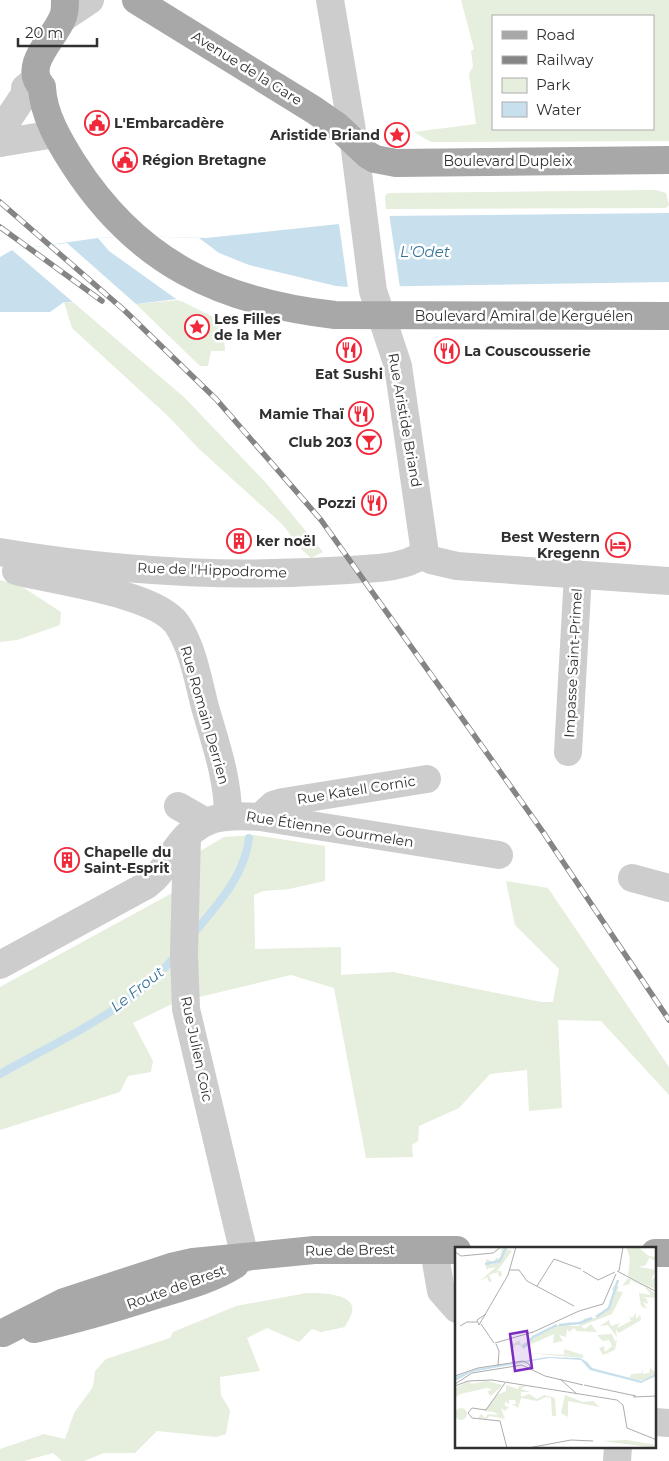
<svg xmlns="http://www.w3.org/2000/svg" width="669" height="1461" font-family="Montserrat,sans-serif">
  <rect width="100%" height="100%" fill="#fff"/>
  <g fill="#e6eedd" fill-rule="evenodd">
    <path d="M461,0H669V141L431,142L414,132L476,124L469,74L473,66L471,51L474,49ZM653,16V129H493V16Z"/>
    <path d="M656,190L666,193L669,205L666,208L386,209L385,196L388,193Z"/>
    <path d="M179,300L219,320L223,325L225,351H211L208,366H200L136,304Z"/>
    <path d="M64,302L74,303L185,398L267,484L323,552L311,558L303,551L282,524L199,449L169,417L72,328Z"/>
    <path d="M0,580L21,586L61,612L60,625L17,640L0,642Z"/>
    <path d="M254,835L325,846V881L289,889L263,891L254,895L255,949L341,947V975L393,972L541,1002H553L559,969L515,925L506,881L548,888L669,1067V1095L601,1021L558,1020L562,1108L529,1111L527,1070L490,1074L459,1108L419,1126L418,1141L412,1145L413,1157L366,1158L334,988L291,975L174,1003L133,1023L153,1061L151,1072L128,1076L120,1092L0,1130V987L185,886L197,853L224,837Z"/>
    <path d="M307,1293C319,1293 357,1293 352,1312C351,1317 347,1322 345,1327L321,1332L312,1329L299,1342L267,1328L247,1338L260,1371L220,1377L221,1395L230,1410L226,1434L216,1437L157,1431L135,1453H104L84,1461H62L53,1453L24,1461H0V1449L44,1434L65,1439L74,1413L93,1387L95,1371L106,1359L170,1338L173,1332L236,1306Z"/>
  </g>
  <path fill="#c8e0ee" d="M669,213V282L350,287L301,284L136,304L64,302L50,312H0V257L12,250L98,238L135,236L206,238L339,224L384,216Z"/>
  <g fill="#fff">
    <path d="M389,213L400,288H348L339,224Z"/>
    <path d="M135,236L199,238L219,253L249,265L340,287H301L179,301L109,251L98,238Z"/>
    <path d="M67,243L136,304L74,303L12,250Z"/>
  </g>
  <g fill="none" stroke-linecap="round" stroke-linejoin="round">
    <g stroke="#c8e0ee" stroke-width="8">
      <path d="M193,934C216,906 245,876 249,838"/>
      <path d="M0,1074C60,1040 132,1009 176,955"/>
    </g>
    <g stroke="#cdcdcd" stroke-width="28">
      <path d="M330,0L354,142L373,291L398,366L424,546L422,555"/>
      <path d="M63,18L90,0"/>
      <path d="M0,143L5,124L25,94V88L35,80"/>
      <path d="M0,143L55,134"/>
      <path d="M0,552C113,571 234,578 348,570C372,568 402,569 422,555"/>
      <path d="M422,555L431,560L457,566L669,581"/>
      <path d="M16,571C54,581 155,593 177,624C193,648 198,680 205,707C215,742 228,778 228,815"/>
      <path d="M568,752L578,574"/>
      <path d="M178,806L206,822"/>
      <path d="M260,817L273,805L283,802L427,779"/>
      <path d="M187,836L184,954L186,1009L245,1258"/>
      <path d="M632,878L669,888"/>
      <path d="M0,965L147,885C160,875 167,863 176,849C199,816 223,814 260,817L499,855"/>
      <path d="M434,1250L441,1291L457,1309"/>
      <path d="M655,1422L669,1423"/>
      <path d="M617,1461L618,1447"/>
    </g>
    <g stroke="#a8a8a8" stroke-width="28">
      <path d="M65,0C65,6 65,14 62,19C53,40 22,66 42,87C43,114 59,141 73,163C137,263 220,302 335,315L669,316"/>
      <path d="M136,0L314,110L337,126L368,155L375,159L396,163L669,160"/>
      <path d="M655,1253H669"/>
      <path d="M34,1329C75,1320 116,1308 156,1295C183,1287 211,1280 235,1265"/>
      <path d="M3,1333L64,1302L171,1267L193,1262L314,1250H457"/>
    </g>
    <defs>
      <g id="rail">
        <path d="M0,202L124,310L216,399L321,520L543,832L669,1020"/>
        <path d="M0,227L102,301"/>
      </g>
    </defs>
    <use href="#rail" stroke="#858585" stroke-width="5.5"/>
    <use href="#rail" stroke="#fff" stroke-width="4" stroke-dasharray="11" stroke-linecap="butt"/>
  </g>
  <defs>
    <symbol id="civic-ring" viewBox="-11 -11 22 22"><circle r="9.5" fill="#fff" stroke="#f0283a" stroke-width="1.5"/><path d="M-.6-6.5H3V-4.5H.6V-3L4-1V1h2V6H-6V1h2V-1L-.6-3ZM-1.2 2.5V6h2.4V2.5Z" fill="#f0283a"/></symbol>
    <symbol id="sight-ring" viewBox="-11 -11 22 22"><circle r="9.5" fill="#fff" stroke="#f0283a" stroke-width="1.5"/><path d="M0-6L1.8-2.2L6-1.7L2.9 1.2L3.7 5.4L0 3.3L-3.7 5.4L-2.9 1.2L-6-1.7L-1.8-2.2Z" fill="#f0283a"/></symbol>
    <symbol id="restaurant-ring" viewBox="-11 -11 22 22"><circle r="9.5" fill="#fff" stroke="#f0283a" stroke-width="1.5"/><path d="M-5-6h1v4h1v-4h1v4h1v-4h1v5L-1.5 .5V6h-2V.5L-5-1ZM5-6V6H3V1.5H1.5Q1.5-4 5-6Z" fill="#f0283a"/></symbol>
    <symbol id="bar-ring" viewBox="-11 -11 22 22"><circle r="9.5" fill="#fff" stroke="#f0283a" stroke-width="1.5"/><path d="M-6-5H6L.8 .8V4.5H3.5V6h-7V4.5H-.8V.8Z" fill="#f0283a"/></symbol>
    <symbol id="building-ring" viewBox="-11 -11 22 22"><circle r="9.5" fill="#fff" stroke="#f0283a" stroke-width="1.5"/><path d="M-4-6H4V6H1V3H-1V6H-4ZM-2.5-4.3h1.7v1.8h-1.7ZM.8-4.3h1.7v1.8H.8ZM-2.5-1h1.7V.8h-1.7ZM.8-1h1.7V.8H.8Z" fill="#f0283a"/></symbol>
    <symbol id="hotel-ring" viewBox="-11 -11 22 22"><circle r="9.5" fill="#fff" stroke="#f0283a" stroke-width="1.5"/><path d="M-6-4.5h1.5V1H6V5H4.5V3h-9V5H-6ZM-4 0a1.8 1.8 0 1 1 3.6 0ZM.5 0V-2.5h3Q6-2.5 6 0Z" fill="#f0283a"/></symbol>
  </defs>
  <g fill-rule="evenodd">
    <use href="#civic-ring" x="83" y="109" width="28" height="28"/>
    <use href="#sight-ring" x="383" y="121" width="28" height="28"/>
    <use href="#civic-ring" x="111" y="146" width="28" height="28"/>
    <use href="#sight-ring" x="183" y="313" width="28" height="28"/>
    <use href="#restaurant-ring" x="335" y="336" width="28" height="28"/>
    <use href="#restaurant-ring" x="433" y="337" width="28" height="28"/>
    <use href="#restaurant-ring" x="347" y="400" width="28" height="28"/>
    <use href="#bar-ring" x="355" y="428" width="28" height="28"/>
    <use href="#restaurant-ring" x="360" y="489" width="28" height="28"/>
    <use href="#building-ring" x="225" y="527" width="28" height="28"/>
    <use href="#hotel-ring" x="604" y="531" width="28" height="28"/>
    <use href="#building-ring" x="53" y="846" width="28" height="28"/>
  </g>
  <g text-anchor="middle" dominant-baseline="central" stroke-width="5" stroke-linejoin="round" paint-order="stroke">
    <g font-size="14" fill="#303030" stroke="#fff">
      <text transform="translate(247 68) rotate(32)">Avenue de la Gare</text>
      <text x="508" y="161">Boulevard Dupleix</text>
      <text x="524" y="316">Boulevard Amiral de Kerguélen</text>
      <text transform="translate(405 420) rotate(80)">Rue Aristide Briand</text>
      <text transform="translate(212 570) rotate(2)">Rue de l'Hippodrome</text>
      <text transform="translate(573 663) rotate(-87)">Impasse Saint-Primel</text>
      <text transform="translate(205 715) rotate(74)">Rue Romain Derrien</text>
      <text transform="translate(356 790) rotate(-9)">Rue Katell Cornic</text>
      <text transform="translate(330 829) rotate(9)">Rue Étienne Gourmelen</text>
      <text transform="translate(197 1049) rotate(78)">Rue Julien Coïc</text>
      <text transform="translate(350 1250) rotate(-1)">Rue de Brest</text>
      <text transform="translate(176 1287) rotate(-20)">Route de Brest</text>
    </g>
    <g font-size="14" font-weight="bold" fill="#303030" stroke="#fff" text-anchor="start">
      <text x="114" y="123">L'Embarcadère</text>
      <text x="380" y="135" text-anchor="end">Aristide Briand</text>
      <text x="142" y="160">Région Bretagne</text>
      <text x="214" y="319">Les Filles<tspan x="214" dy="16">de la Mer</tspan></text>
      <text x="464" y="351">La Couscousserie</text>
      <text x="349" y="374" text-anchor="middle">Eat Sushi</text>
      <text x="344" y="414" text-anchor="end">Mamie Thaï</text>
      <text x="352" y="442" text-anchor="end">Club 203</text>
      <text x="356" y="503" text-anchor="end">Pozzi</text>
      <text x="600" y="537" text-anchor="end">Best Western<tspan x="600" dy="16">Kregenn</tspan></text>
      <text x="256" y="541">ker noël</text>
      <text x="84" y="852">Chapelle du<tspan x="84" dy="16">Saint-Esprit</tspan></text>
    </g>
    <g font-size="15" font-style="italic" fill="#387498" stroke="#fff">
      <text x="425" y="251">L'Odet</text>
      <text transform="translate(137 989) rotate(-38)">Le Frout</text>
    </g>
  </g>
  <g transform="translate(455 1247)">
    <rect width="201" height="201" fill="#fff"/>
    <path d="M47,0L57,4L42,24H46L47,28L44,30L43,25L34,28L37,35H34L32,30L25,34L41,20L31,22V12L36,14L37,18L41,11H45ZM171,0H183L194,9L201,10V14L194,11L191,18L184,20L201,23L196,33L201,30V42L196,39L201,43L173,29L175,11ZM173,31L190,39L201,47V51L188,50L192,52L193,57L188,55L192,62L186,59L184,46L196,48L190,40L175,33V37L167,39ZM162,33L159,38L164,40L162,44L168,45L157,67L126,79L130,82L136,77L142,85L122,84L119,81L114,85L112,82L111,90L104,88L108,94L98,96L99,87L68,101L65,98H60V101L55,95L59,97L64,93L66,98L99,79L115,75L118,78L112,79H124L130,71H141L154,61L160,47L157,42ZM181,66V72L185,68L186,73L164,86L161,83L162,90L153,78L145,79L154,73L156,79L165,76L162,81L176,74L174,69L177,71ZM157,87L160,95L162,92L160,103L148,108L144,101L149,99L150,105L157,99L154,93L148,94L142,88ZM109,102L128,108V111L73,106L115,108L109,107ZM187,121L188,127L194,126L195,121L201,126L190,134L175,131L176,127L187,126ZM14,134L16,137L31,134L48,138L36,149L32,145L37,142L32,141L5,147L0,151V141ZM51,138L63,142L64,139H71L66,142L75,145H66V150L74,147L82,152L89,148L100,151L101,169H97L96,151L91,150L82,154L66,151L63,161L57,157H61L60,153H54V157H53L50,154V159L54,160L50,164L46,161L50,172L35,169L31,172L23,171L26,167L30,171L33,167L43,168L39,165L29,164L42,148L51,144ZM110,148L128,155L138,154L145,160L113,154V170L106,166ZM0 167a6 6 0 1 1 12 0a6 6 0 1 1-12 0ZM172,193L201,198V201L147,194Z" fill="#e6eedd"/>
    <path d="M92,110L125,111L132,115L137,121L187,134L202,126L201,129L186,136L135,123L126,113L94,111L17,125L0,134V130L22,122Z" fill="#c8e0ee"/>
    <path fill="none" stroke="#c8e0ee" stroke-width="2.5" d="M30,17L45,14L51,1M141,70L154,61L163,33M104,78L125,76L137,71M68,101L78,90L102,78"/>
    <path fill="none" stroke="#acacac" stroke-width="1" d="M0,5L6,9L38,6L46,0M55,23H64L72,34L119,59M128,24L143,33L160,25M162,24L202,45M164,24L168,0M82,39L99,12L126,22M124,64L148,57L161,27M31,67L22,73L24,78L53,28L61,0M26,77L39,96M5,79L12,75H22M76,86L124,64M40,96L78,85M41,97L44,104L43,119M0,129L23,121L68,114L74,117L76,123M105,132L122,147M50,136L31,163L17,161L13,166L17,171L45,174L52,201M0,137L17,126L67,118L90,129L128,138M129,138L181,149M0,139L13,134L37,133L162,153L168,158L172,181L202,193M178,150L202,149M73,201L116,193L138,194"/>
    <path fill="#7b2cbf" fill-opacity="0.15" stroke="#7b2cbf" stroke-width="2.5" d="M72,84L77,121L60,124L55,87Z"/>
    <rect width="201" height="201" fill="none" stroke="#303030" stroke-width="2.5"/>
  </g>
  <rect x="492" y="15" width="162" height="115" fill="#ffffff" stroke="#acacac"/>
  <rect x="502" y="31" width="25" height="8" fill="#a8a8a8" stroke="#acacac"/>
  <text x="536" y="40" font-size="15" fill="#303030">Road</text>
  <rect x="502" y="56" width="25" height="8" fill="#858585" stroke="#acacac"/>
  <text x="536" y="65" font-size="15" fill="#303030">Railway</text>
  <rect x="502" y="78" width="25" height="15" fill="#e6eedd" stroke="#acacac"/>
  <text x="536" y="90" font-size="15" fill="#303030">Park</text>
  <rect x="502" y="102" width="25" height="15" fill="#c8e0ee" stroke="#acacac"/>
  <text x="536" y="115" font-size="15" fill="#303030">Water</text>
  <path d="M18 38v8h79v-8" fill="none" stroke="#303030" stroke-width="2.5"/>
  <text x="25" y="38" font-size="15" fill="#303030" stroke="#ffffff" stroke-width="4" paint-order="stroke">20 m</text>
</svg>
